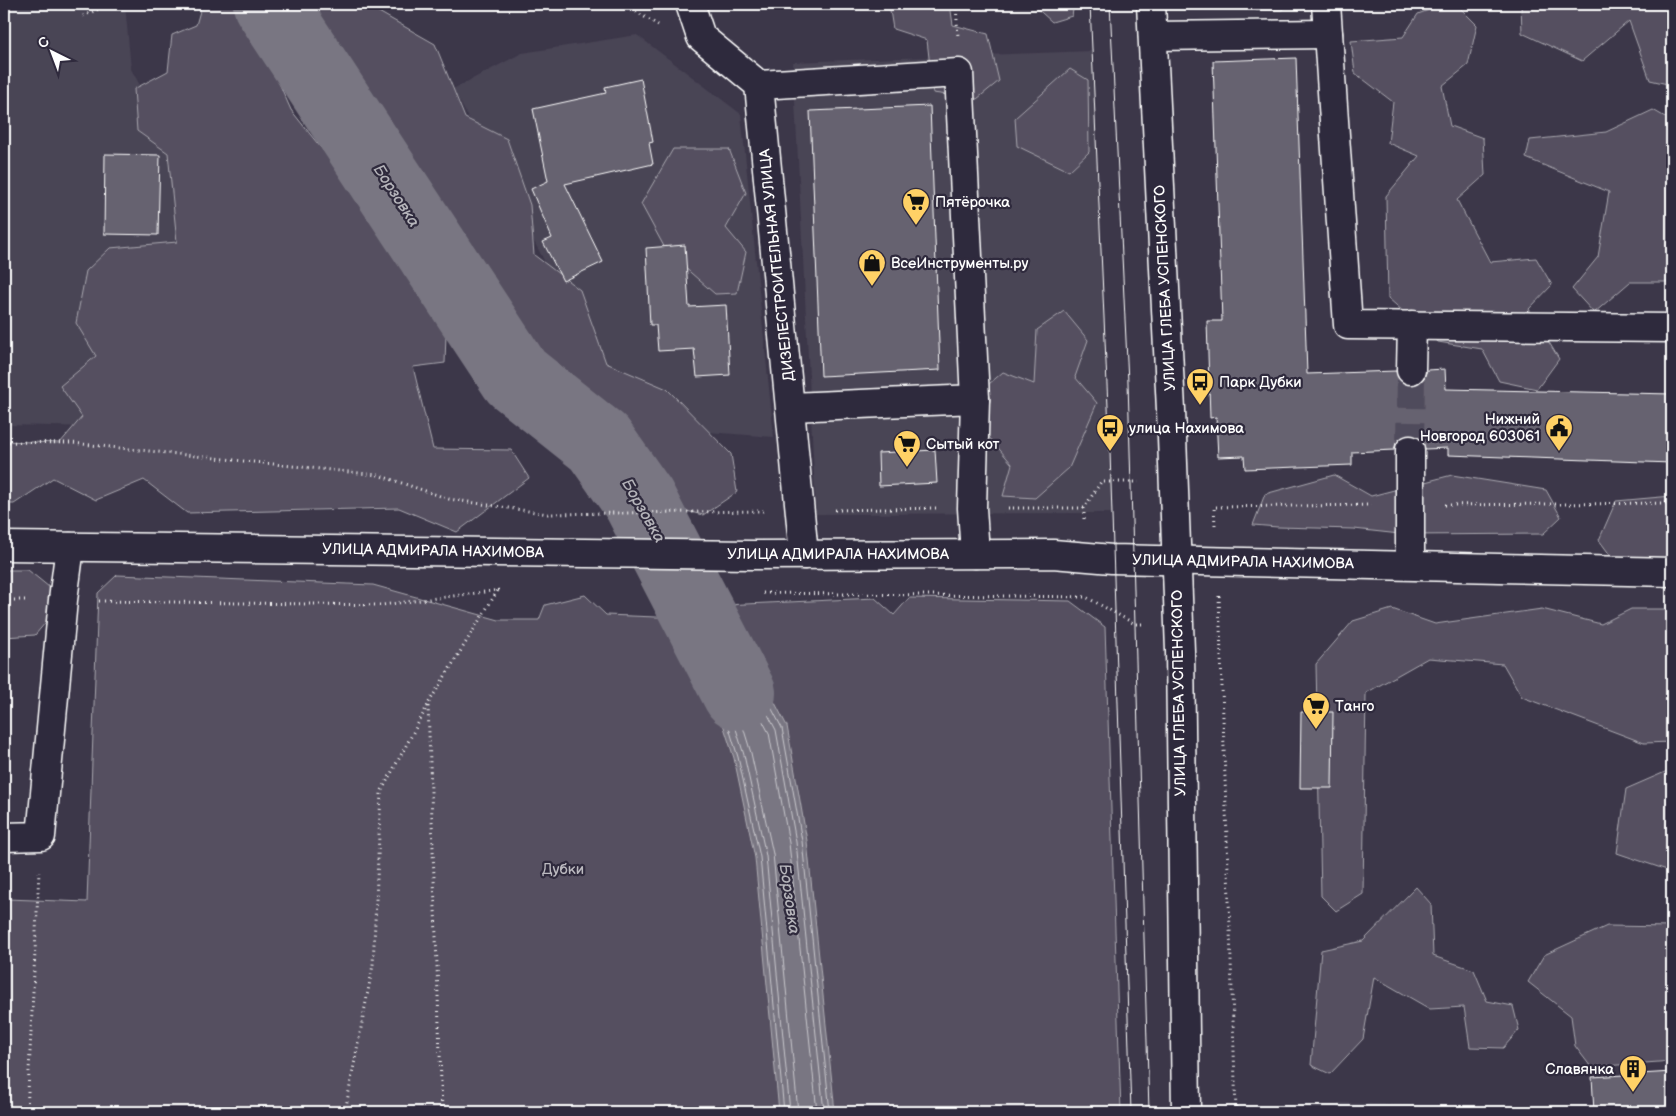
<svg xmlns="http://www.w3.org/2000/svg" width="1676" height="1116" font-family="'Balsamiq Sans',sans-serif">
  <rect width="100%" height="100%" fill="#3c3749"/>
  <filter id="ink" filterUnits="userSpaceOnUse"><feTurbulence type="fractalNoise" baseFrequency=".02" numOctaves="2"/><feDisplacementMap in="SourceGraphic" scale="10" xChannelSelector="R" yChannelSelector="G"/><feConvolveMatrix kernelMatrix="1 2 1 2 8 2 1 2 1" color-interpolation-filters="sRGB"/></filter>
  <g filter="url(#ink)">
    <g fill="#494455">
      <path d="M4,4H125L131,69L332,432L4,425Z"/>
      <path d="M637,35L741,114L774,437L669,429L612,388L453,89L522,53Z"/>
      <path d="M1092,51L1112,513L816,514L793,62Z"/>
      <path d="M1338,1103L1594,1110V1112H1337Z"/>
    </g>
    <g fill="#555060" stroke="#aaa8b0">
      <path d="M202,4H244L291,110L382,225L405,275L447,305L445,363L413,367L433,449L511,450L529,478L457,532L399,508L187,513L144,480L96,500L53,478L14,504H4V441L60,443L82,417L60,386L96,356L76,323L86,271L110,248L177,242L168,153L137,131L134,89L168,71L172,35L196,25Z"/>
      <path d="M298,4H376L377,11L435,44L465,118L507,139L530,205L534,255L580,290L606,363L667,389L731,454L737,492L703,515L608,492L512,392L483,283L452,261L386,174L362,93L309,79L293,52Z"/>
      <path d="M889,4H950L953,25L988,34L999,81L977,99L933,93L927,40L893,29Z"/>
      <path d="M1032,4H1074L1072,16L1052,22Z"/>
      <path d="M1210,4H1289L1282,10L1211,9Z"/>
      <path d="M1445,4H1456L1477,25L1468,65L1442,86L1450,126L1483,138L1485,175L1457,200L1490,262L1536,258L1552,285L1529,309L1559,359L1537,389L1499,381L1482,349L1438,342L1388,298L1386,196L1419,156L1388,143L1393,102L1355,73L1351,41L1403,37L1418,14Z"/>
      <path d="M1521,4H1672V85L1650,80L1629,21L1582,61L1522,33Z"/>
      <path d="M1070,69L1088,80L1089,152L1069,171L1017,146L1015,118Z"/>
      <path d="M1653,110L1672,121V282H1630L1594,313L1572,289L1598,257L1609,192L1526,158L1530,140L1606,132Z"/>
      <path d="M673,149H729L746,193L726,228L746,252L737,293L715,294L667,252L641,204Z"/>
      <path d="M1064,311L1088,340L1075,377L1097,403L1069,468L1035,498L1003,496L1012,464L988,436L989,384L1003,372L1034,384L1037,330Z"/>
      <path d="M1334,475L1371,496L1452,475L1546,490L1561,517L1543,534L1409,535L1354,529L1278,527L1253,525L1265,494Z"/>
      <path d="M1672,496V566L1619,567L1599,540L1616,501Z"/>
      <path d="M4,570H28L49,587L52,615L35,635L4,637Z"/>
      <path d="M117,575L373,585L499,620H539L545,605L585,595L606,615L681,618L685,627L703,606L875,598L894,615L909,598L1070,601L1105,627L1121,1112H4V888L7,899L87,902L98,593Z"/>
      <path d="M1392,609L1435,624L1542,609L1601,624L1631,609H1672V742L1644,743L1522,697L1503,664L1428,658L1366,693L1363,894L1336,911L1321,896L1316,664L1353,621Z"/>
      <path d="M1672,769V866L1667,870L1617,853L1626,789Z"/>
      <path d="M1416,887L1431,904L1433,956L1474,970L1487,1001L1513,1006L1519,1030L1503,1048L1470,1047L1464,1007L1430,1009L1374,977L1363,1039L1330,1074L1311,1065L1321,950L1363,941Z"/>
      <path d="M1607,926L1672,927V1061L1591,1067L1575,1046L1571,1016L1528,982L1544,955Z"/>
    </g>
    <path fill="#797682" stroke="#afadb4" d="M673,601L717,602L746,647L787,726L807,841L835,1112H779L755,858L734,758L711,687Z"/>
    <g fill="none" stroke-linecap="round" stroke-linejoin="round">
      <g stroke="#c9c8cd" stroke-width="1">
        <path d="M784,1112L760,857L738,757L716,686L683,610L684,607L715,608L741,650L782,728L802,841L830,1112"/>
        <path d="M790,1112L766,856L744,755L722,683L692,616L694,613L712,614L736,653L776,730L796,842L824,1112"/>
        <path d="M798,1112L773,854L751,753L729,681L706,629L708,626L729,657L769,733L789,843L817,1112"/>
      </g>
      <path stroke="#797682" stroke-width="74" d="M270,4L516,377L599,443L639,500L739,693"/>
    </g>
    <g fill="#666270" stroke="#fff">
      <path d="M1296,58L1307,374L1396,371L1403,383L1411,386L1419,383L1424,378L1427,370L1445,369L1446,389L1672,394V463L1448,455V448L1425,449L1423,442L1418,437L1410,434L1402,437L1396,443L1394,450L1352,452V465L1245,469L1244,456L1218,457L1216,417L1210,418L1207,321H1222L1213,61Z"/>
      <path d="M641,79L653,142L649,143L653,164L565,184L603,262L563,281L543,242L552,238L531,189L548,181L533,109L606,93L605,87Z"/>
      <path d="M930,106L940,370L821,376L810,111Z"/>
      <path d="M105,154L160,155L158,235L104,234Z"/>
      <path d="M685,245L689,307L726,305L730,375L697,377L694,349L658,351L656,325H650L646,248Z"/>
      <path d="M935,450L937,483L879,486L878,453Z"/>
      <path d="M1301,712H1333L1332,788H1300Z"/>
      <path d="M1672,1072V1112H1594L1592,1077Z"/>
    </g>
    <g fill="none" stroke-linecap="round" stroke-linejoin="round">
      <path stroke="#504b5b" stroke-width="28" stroke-dasharray="28 14" stroke-linecap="butt" d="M1410,450L1411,370"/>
      <defs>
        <g id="minor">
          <path d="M690,4L701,37L759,85L804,555"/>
          <path d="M1151,4L1171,410L1180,651L1186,1112"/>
          <path d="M1326,4L1348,325L1672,328"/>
          <path d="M1153,36L1328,34"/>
          <path d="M759,85L959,73L975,399L791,407"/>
          <path d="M1411,370L1412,325"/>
          <path d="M1410,450V565"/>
          <path d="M4,546L753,555L1053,554L1112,559L1672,572"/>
          <path d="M975,554L972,508L975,399"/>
          <path d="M4,837L41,836L63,600L70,547"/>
        </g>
      </defs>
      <use href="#minor" stroke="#fff" stroke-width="31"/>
      <g stroke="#fff" stroke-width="3" stroke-dasharray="1 4" stroke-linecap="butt">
        <path d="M623,4L658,25"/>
        <path d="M956,4L958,37"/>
        <path d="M83,16L110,4"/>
        <path d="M4,442L72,443L378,475L449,499L548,514L764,511"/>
        <path d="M1445,505L1672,503"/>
        <path d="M1008,508H1084L1101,482H1139"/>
        <path d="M1084,508V521"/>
        <path d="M835,510L936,508"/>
        <path d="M1215,525L1214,507L1374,505"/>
        <path d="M763,593L1086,597L1135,624H1143"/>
        <path d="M1219,596L1236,1112"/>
        <path d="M4,600H28"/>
        <path d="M99,601L382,605L500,590"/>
        <path d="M27,1112L39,872"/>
        <path d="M345,1112L373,965L381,792L428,705"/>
        <path d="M442,1112L428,704L498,590"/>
      </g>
      <use href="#minor" stroke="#2f2a3d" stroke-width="28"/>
      <g stroke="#fff" stroke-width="1">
        <path d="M1090,4L1110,452L1131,1112"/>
        <path d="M1110,4L1128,382L1149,1112"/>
      </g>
    </g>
  </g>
  <defs>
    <symbol id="supermarket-pin" viewBox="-11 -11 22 30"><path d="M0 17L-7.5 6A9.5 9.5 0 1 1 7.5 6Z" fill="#ffd166" stroke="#2f2a3d"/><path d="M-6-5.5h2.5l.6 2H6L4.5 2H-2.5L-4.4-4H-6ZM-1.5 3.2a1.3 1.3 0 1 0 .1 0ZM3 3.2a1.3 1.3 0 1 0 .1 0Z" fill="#111"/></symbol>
    <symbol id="shop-pin" viewBox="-11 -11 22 30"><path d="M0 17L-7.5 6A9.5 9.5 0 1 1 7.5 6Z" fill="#ffd166" stroke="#2f2a3d"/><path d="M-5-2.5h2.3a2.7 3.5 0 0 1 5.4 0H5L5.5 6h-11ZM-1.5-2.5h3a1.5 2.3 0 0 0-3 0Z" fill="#111"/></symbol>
    <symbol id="bus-pin" viewBox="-11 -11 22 30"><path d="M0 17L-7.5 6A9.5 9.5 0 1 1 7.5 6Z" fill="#ffd166" stroke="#2f2a3d"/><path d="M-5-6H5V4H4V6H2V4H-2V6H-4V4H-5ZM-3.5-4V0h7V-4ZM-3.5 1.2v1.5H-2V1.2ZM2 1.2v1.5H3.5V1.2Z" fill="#111"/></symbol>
    <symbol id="civic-pin" viewBox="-11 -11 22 30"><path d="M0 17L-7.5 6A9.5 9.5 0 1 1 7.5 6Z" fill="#ffd166" stroke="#2f2a3d"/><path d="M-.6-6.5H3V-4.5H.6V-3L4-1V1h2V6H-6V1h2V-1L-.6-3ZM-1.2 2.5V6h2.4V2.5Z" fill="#111"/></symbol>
    <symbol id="building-pin" viewBox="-11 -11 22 30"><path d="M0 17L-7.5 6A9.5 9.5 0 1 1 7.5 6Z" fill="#ffd166" stroke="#2f2a3d"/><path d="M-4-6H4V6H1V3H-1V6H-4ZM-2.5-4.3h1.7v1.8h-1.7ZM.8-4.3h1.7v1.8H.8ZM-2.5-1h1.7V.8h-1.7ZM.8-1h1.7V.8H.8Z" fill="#111"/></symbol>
  </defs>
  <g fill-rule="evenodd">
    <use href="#supermarket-pin" x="900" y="186" width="32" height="43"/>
    <use href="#shop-pin" x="856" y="247" width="32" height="43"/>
    <use href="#bus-pin" x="1184" y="366" width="32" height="43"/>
    <use href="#bus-pin" x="1094" y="412" width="32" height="43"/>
    <use href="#civic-pin" x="1543" y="412" width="32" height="43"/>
    <use href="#supermarket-pin" x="891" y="428" width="32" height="43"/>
    <use href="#supermarket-pin" x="1300" y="690" width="32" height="43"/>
    <use href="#building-pin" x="1617" y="1053" width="32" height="43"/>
  </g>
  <g text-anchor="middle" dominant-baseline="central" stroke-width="4.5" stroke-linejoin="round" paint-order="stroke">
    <g font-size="15" fill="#fff" stroke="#2f2a3d" text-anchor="start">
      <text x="935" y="202">Пятёрочка</text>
      <text x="891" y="263">ВсеИнструменты.ру</text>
      <text x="1219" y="382">Парк Дубки</text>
      <text x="1540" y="419" text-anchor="end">Нижний<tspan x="1540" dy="17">Новгород 603061</tspan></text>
      <text x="1129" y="428">улица Нахимова</text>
      <text x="926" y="444">Сытый кот</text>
      <text x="1335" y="706">Танго</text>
      <text x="1614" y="1069" text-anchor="end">Славянка</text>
    </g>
    <g font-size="15" fill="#fff" stroke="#2f2a3d">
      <text transform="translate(777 265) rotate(-96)">ДИЗЕЛЕСТРОИТЕЛЬНАЯ УЛИЦА</text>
      <text transform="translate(1165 288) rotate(-93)">УЛИЦА ГЛЕБА УСПЕНСКОГО</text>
      <text transform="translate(433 551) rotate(1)">УЛИЦА АДМИРАЛА НАХИМОВА</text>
      <text x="838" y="554">УЛИЦА АДМИРАЛА НАХИМОВА</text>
      <text transform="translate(1243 562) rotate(1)">УЛИЦА АДМИРАЛА НАХИМОВА</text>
      <text transform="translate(1179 693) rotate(-91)">УЛИЦА ГЛЕБА УСПЕНСКОГО</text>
    </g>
    <g font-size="15" fill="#bbb9bf" stroke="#2f2a3d">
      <text x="563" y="869">Дубки</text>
    </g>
    <g font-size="16" font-style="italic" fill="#b5b4ba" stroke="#2f2a3d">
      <text transform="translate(396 196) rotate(57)">Борзовка</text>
      <text transform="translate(643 511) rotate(60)">Борзовка</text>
      <text transform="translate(789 899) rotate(82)">Борзовка</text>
    </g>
  </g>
  <rect width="1676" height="1116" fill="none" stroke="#2f2a3d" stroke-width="20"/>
  <rect x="10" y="10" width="1656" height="1096" fill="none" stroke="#fff" stroke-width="2" filter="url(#ink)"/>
  <g transform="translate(52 52) rotate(318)" stroke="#2f2a3d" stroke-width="4" paint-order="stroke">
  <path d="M0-4L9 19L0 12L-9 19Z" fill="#ffffff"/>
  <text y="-8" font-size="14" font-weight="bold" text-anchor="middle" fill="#ffffff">С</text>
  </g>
</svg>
